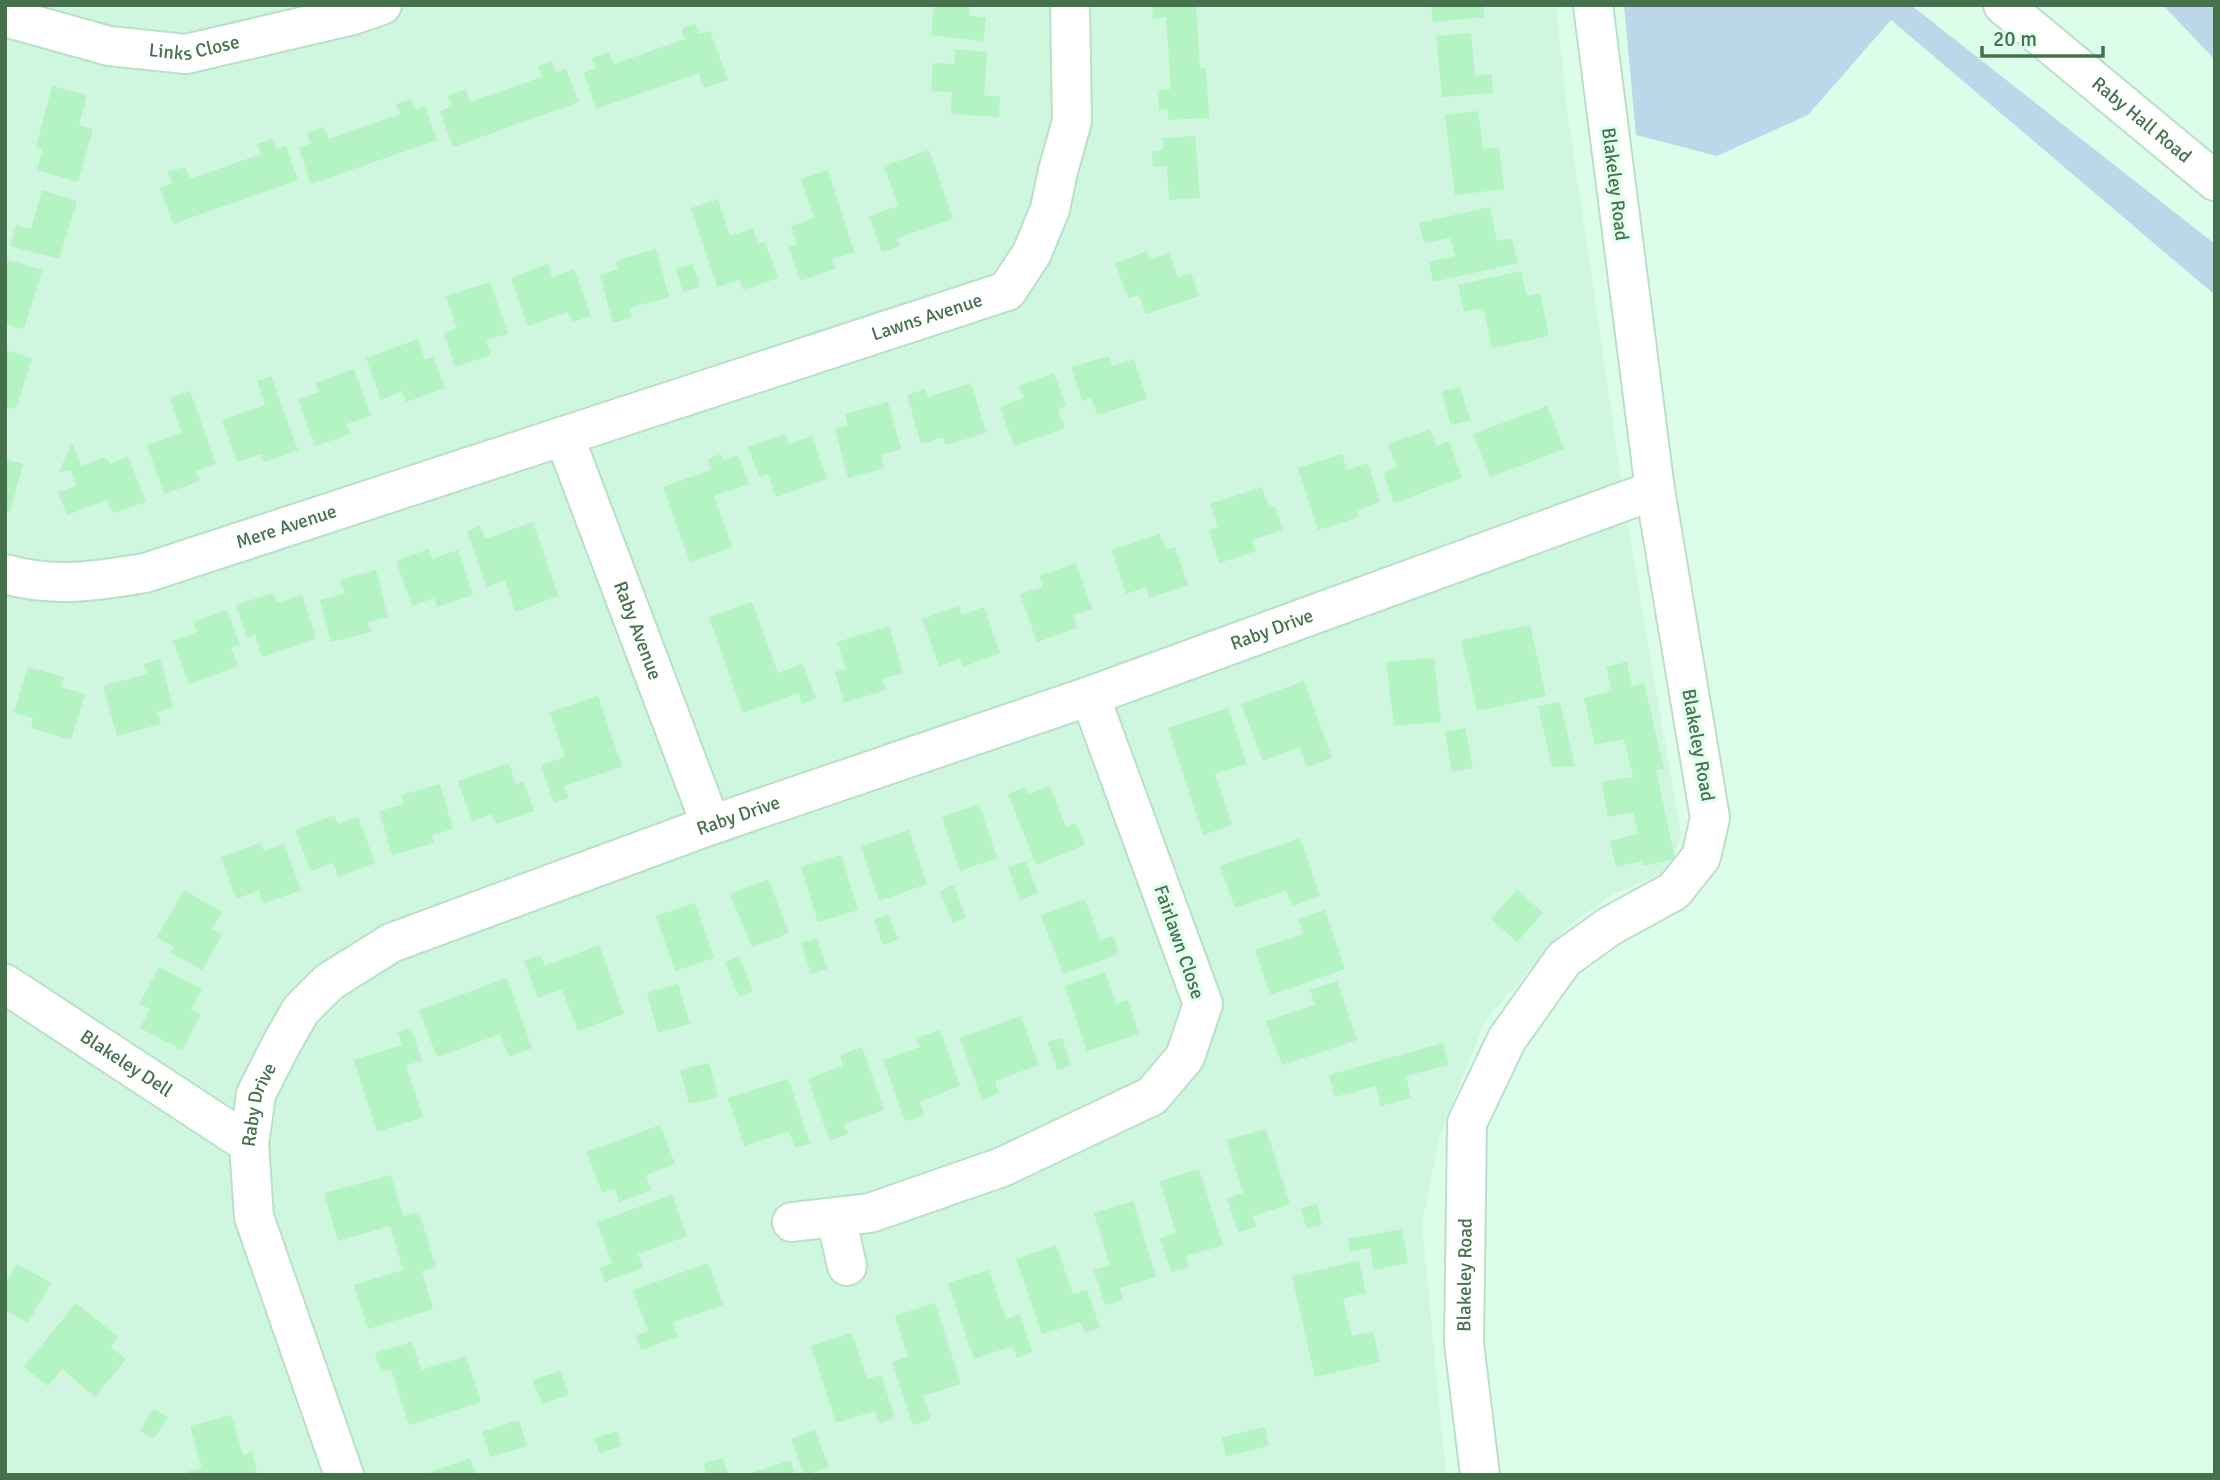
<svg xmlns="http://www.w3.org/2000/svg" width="2220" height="1480" font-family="Signika,sans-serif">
  <rect width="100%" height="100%" fill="#ddfdeb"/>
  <path fill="#cff6de" d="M5,5H1556L1567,108L1628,524L1681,836L1669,871L1614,894L1568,926L1485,1021L1440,1135L1422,1223L1446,1475H5Z"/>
  <g fill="#bcd7ea">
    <path d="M1624,5H1911L2215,244V295L1891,20L1808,115L1717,156L1636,135Z"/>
    <path d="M2163,5H2215V60Z"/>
  </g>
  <g fill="#b4f3c2">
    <path d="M934,5H970L969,15L986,18L983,41L931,35Z"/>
    <path d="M1152,5H1196L1200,69L1206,68L1209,118L1168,120V109L1159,110L1158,90L1171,89L1166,17L1153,19Z"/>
    <path d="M1431,5H1483L1484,17L1433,22Z"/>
    <path d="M695,23L699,34L710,31L728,80L704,88L699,73L596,109L584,73L596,68L592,58L609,52L614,64L685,39L681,29Z"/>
    <path d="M1471,33L1475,76L1492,74L1493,93L1442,97L1436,36Z"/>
    <path d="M955,49L987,52L984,95L1000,97L999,117L951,114L952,92L931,91L933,63L954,64Z"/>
    <path d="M552,61L556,72L566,69L579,102L453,147L440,111L452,106L448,96L466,89L470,102L542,77L538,66Z"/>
    <path d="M52,86L87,95L79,125L93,129L78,182L37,170L43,149L36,147Z"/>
    <path d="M411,99L415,109L425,106L437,140L311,184L299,148L311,144L307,133L324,127L329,139L400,114L396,104Z"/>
    <path d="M1478,111L1483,149L1499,148L1504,189L1455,195L1445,115Z"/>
    <path d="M1195,136L1200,198L1169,200L1167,166L1153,167L1152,152L1163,150L1162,138Z"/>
    <path d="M272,139L276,149L286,146L298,180L173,224L160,188L172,183L168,172L185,167L190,179L261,154L257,144Z"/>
    <path d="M929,150L953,219L897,238L900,246L882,252L869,216L898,206L884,166Z"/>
    <path d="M828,170L854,252L832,259L835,269L800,281L789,247L797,245L791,226L814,218L801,179Z"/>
    <path d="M42,190L77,201L59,259L10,246L16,225L31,229Z"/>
    <path d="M718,199L730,236L753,228L758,244L765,242L778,278L743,290L740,280L717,287L691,208Z"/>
    <path d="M1490,207L1497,241L1512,238L1518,263L1433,282L1429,262L1455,256L1450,238L1424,243L1419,223Z"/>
    <path d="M656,249L669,297L629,308L632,317L613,323L600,275L618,269L615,261Z"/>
    <path d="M1147,251L1149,260L1169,253L1178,278L1191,273L1199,296L1146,314L1139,295L1128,298L1115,263Z"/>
    <path d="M8,260L42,270L24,329L5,324V268Z"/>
    <path d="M548,264L552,277L574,269L591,316L572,322L568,312L528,326L511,278Z"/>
    <path d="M693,264L700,287L683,292L676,269Z"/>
    <path d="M1521,271L1527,296L1540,293L1549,336L1492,348L1483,308L1464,312L1458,285Z"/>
    <path d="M490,282L508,334L486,340L491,355L455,367L444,333L457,328L446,296Z"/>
    <path d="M418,339L425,360L433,357L445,388L406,402L402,391L381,400L366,358Z"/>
    <path d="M5,350L32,358L16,409L5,406Z"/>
    <path d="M1109,356L1112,366L1134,359L1147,399L1097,415L1092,398L1082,401L1071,367Z"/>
    <path d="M354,369L371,416L347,424L350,434L315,446L298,399L319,392L316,383Z"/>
    <path d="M1054,373L1066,406L1058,410L1065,428L1014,446L1000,407L1024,398L1019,386Z"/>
    <path d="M271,376L298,450L265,462L261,454L237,462L222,420L265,405L257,381Z"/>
    <path d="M971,383L986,433L946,445L943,437L921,444L907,395L925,389L928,397Z"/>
    <path d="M1460,387L1470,420L1451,425L1442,392Z"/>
    <path d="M190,391L216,464L196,471L200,481L164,494L147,445L182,433L170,398Z"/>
    <path d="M888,402L901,449L881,455L884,468L848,478L835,429L848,426L845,414Z"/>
    <path d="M1547,406L1564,449L1490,477L1473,434Z"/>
    <path d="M1430,429L1436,446L1449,441L1462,478L1394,503L1383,473L1397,467L1388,444Z"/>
    <path d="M785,434L789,444L812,436L827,479L776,497L768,474L759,477L748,447Z"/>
    <path d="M72,442L81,466L105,457L110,464L128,456L146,502L113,513L107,500L67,515L58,492L76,486L71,471L59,472Z"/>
    <path d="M721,454L723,461L738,455L749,484L714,496L732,547L690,562L663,487L711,470L708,459Z"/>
    <path d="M1342,454L1347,470L1368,463L1380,502L1356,510L1359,517L1318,530L1298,468Z"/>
    <path d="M5,459L23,464L10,512L5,510Z"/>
    <path d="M1262,487L1269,508L1275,506L1283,530L1252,540L1256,551L1219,563L1209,530L1218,527L1210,504Z"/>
    <path d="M533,522L558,596L515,612L505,580L487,587L467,531L480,526L485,539Z"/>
    <path d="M1160,534L1166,550L1175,547L1188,585L1149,598L1146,587L1126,594L1112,550Z"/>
    <path d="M429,549L432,559L458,550L473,595L437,607L434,598L412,606L396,561Z"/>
    <path d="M1076,563L1092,609L1073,615L1077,628L1037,642L1020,594L1043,587L1039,576Z"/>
    <path d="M376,570L388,617L368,622L371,632L331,642L320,600L345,594L340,580Z"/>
    <path d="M273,593L276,603L302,595L316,639L262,657L255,635L247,638L236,605Z"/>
    <path d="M752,602L778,673L803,664L816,699L802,704L799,693L743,713L709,617Z"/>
    <path d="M959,606L962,615L984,607L1000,653L963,667L960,659L939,666L922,619Z"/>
    <path d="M227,610L240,645L231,648L238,666L189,684L173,641L197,632L193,622Z"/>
    <path d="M1530,625L1546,696L1477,711L1461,640Z"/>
    <path d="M889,626L903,673L882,679L886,690L844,703L835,672L846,669L837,642Z"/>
    <path d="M1434,658L1441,722L1394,726L1386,662Z"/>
    <path d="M160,659L173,707L157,712L161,724L117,736L103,686L147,674L144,664Z"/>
    <path d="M1627,662L1632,686L1644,683L1664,769L1656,770L1675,859L1643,866L1642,861L1616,867L1610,841L1638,834L1633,812L1608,817L1602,782L1633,777L1624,739L1595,745L1584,698L1612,691L1606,667Z"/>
    <path d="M28,667L64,677L61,687L85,694L71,740L31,728L33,718L14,713Z"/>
    <path d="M1304,681L1332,758L1307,767L1300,747L1263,761L1241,704Z"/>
    <path d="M598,696L622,767L564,786L568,798L554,803L541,765L565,757L550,712Z"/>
    <path d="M1560,702L1575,766L1552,767L1538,706Z"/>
    <path d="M1228,708L1247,764L1215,774L1232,825L1203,835L1168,728Z"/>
    <path d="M1465,728L1473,768L1452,772L1445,732Z"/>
    <path d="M509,763L516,784L523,782L534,811L496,824L492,814L472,821L458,781Z"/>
    <path d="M440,784L453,829L432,835L434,843L392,855L379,811L404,804L401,795Z"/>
    <path d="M1050,786L1066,827L1076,823L1085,845L1036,865L1008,794L1025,787L1028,794Z"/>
    <path d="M979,804L997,858L960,871L942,817Z"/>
    <path d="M335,815L338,824L358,817L375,863L338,877L333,863L311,871L295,830Z"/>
    <path d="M909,830L927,884L879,901L861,846Z"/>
    <path d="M1300,838L1320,896L1292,906L1286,890L1235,908L1220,866Z"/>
    <path d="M261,842L264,851L284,844L301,890L263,904L259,890L236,899L221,857Z"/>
    <path d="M841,855L858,910L818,922L801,867Z"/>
    <path d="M1026,861L1038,893L1020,900L1008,867Z"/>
    <path d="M768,879L789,933L752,947L730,894Z"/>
    <path d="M954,885L966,918L953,923L940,891Z"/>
    <path d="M1517,889L1543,913L1517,942L1491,919Z"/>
    <path d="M184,890L222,912L212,929L222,935L202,970L171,953L174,947L157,937Z"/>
    <path d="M1085,899L1100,940L1113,936L1119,954L1063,974L1041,915Z"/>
    <path d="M695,903L714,958L675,971L656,916Z"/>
    <path d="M1325,910L1345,969L1270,995L1255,950L1303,934L1298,919Z"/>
    <path d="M889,915L898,939L883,945L874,920Z"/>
    <path d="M817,938L827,969L811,974L801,943Z"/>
    <path d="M599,945L624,1014L578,1031L562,989L538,998L524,961L541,955L545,966Z"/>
    <path d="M739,956L753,991L739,997L725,962Z"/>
    <path d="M159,967L202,989L191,1009L201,1014L182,1050L140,1028L150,1009L139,1004Z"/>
    <path d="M1105,972L1116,1004L1128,1000L1139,1034L1087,1051L1065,986Z"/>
    <path d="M507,978L532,1048L509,1057L500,1034L437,1057L419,1010Z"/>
    <path d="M1337,981L1357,1040L1282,1065L1266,1021L1315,1005L1310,990Z"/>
    <path d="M678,984L690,1024L658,1032L647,993Z"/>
    <path d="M1021,1016L1039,1065L995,1081L999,1093L982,1100L960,1038Z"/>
    <path d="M411,1028L422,1061L406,1065L423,1117L377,1132L354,1060L402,1045L398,1032Z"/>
    <path d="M940,1030L960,1086L920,1101L924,1115L905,1121L883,1060L920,1047L916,1038Z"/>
    <path d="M1062,1038L1071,1066L1057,1070L1048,1042Z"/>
    <path d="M1443,1043L1449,1065L1406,1076L1411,1098L1381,1106L1376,1086L1335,1097L1329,1075Z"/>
    <path d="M862,1047L884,1110L844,1124L848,1134L830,1141L808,1079L843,1066L840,1055Z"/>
    <path d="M709,1063L718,1097L689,1104L680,1070Z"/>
    <path d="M788,1079L810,1144L795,1148L789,1131L744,1146L728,1098Z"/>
    <path d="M660,1125L675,1164L646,1175L651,1190L619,1202L615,1188L602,1193L587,1152Z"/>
    <path d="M1266,1129L1290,1204L1253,1216L1256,1227L1238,1232L1227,1198L1243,1193L1227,1140Z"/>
    <path d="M1199,1169L1223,1245L1186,1256L1189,1268L1171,1272L1160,1238L1176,1233L1160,1181Z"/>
    <path d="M391,1175L403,1216L419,1212L436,1267L422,1271L433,1309L368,1329L354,1285L403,1270L390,1226L338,1241L324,1193Z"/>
    <path d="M672,1195L687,1236L638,1254L643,1268L605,1282L600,1268L612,1263L597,1222Z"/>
    <path d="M1133,1201L1156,1277L1120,1288L1123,1300L1105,1305L1094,1270L1110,1265L1094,1213Z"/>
    <path d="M1317,1204L1322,1225L1306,1228L1301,1208Z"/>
    <path d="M1402,1229L1408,1263L1374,1270L1370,1248L1350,1252L1348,1239Z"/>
    <path d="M1056,1245L1073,1294L1087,1290L1100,1328L1085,1333L1080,1322L1042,1334L1016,1259Z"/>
    <path d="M1359,1261L1366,1293L1343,1299L1352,1336L1373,1331L1380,1362L1315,1377L1292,1276Z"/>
    <path d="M708,1263L723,1305L673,1322L678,1337L641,1350L636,1336L648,1331L633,1290Z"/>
    <path d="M17,1264L51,1283L28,1323L5,1310V1285Z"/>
    <path d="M989,1270L1006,1319L1020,1314L1032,1352L1017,1358L1013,1346L974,1359L948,1283Z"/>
    <path d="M76,1303L118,1337L111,1347L126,1359L95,1397L62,1369L48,1386L24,1367Z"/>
    <path d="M935,1303L961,1384L923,1396L931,1419L913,1425L892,1362L908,1357L895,1316Z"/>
    <path d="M852,1333L867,1379L881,1375L895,1418L879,1424L875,1411L836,1423L811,1346Z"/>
    <path d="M412,1342L421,1370L466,1356L481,1402L409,1425L391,1369L381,1372L375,1353Z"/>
    <path d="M560,1371L569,1395L542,1404L533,1380Z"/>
    <path d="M154,1409L168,1418L153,1439L140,1430Z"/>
    <path d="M231,1415L243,1455L252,1452L258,1475H188L187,1472L202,1468L190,1426Z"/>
    <path d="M519,1420L527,1446L490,1457L482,1432Z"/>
    <path d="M1265,1427L1269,1446L1226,1456L1222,1437Z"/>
    <path d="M815,1430L829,1467L804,1475L791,1439Z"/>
    <path d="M617,1431L621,1446L599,1453L595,1438Z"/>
    <path d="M470,1458L476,1475H425V1474Z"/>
    <path d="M723,1458L728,1475H707L704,1463Z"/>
    <path d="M791,1460L795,1475H748V1474Z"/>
  </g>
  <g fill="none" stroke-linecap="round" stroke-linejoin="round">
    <defs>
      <g id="minor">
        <path id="s1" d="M2003,5L2215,181"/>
        <path id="s2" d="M5,17L109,46L186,54L353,15L382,5"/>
        <path id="s3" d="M564,436L711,825"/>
        <path id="s4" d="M5,574C53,588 97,581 145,573L1007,291L1032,253L1050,209L1058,171L1072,121L1070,5"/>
        <path id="s5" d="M5,984L249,1144"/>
        <path d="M836,1217L847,1266"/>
        <path d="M792,1222L870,1213L1002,1167L1152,1096L1185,1057L1203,1004L1090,696"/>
        <path id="s6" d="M344,1475L254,1217L249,1144L256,1094L283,1041L301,1010L329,982L391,943L711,825L1090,696L1655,490"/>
        <path id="s7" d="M1480,1475L1464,1343L1467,1123L1507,1039L1564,959L1610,926L1674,891L1701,857L1710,818L1655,490L1593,5"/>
      </g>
    </defs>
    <use href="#minor" stroke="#bae0c5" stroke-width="42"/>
    <use href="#minor" stroke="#fff" stroke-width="38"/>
  </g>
  <g text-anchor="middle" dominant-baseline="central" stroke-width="7" stroke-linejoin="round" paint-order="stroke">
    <g font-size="19" fill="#45724d" stroke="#e4ffef">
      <text stroke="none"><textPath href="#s2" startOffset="194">Links Close</textPath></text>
      <text stroke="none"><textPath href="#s1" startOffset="180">Raby Hall Road</textPath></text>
      <text transform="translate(1615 184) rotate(83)">Blakeley Road</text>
      <text stroke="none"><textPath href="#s4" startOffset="964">Lawns Avenue</textPath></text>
      <text stroke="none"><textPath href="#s4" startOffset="290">Mere Avenue</textPath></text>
      <text stroke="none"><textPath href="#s6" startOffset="1540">Raby Drive</textPath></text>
      <text stroke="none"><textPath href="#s3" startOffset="208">Raby Avenue</textPath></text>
      <text transform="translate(1698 745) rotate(80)">Blakeley Road</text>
      <text stroke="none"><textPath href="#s6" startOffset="975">Raby Drive</textPath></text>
      <text transform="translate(1179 942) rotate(71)">Fairlawn Close</text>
      <text stroke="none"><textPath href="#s5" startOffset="145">Blakeley Dell</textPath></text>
      <text stroke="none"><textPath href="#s6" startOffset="387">Raby Drive</textPath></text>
      <text stroke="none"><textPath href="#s7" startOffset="201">Blakeley Road</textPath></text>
    </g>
  </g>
  <rect width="2220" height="1480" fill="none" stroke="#45724d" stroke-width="14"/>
  <path d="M1982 46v10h121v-10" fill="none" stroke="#45724d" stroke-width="3.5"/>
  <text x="1993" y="46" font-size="21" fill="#45724d" stroke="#e4ffef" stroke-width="5" paint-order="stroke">20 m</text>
</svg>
